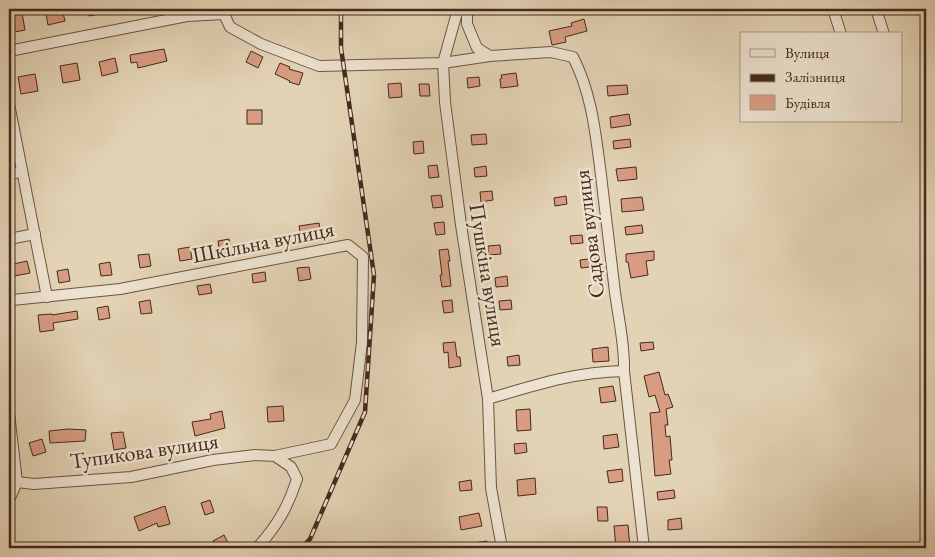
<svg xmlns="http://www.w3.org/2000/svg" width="935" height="557" font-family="'EB Garamond',serif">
  <rect width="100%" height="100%" fill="#e3d3b5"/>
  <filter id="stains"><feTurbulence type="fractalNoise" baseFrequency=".004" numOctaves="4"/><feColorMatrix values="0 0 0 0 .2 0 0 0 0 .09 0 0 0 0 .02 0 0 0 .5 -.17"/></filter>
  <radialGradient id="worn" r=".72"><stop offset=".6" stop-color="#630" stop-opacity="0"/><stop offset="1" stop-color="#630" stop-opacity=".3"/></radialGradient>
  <g fill="#d79c81" stroke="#46281d">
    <path d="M45,9H62L65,21L48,25Z"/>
    <path d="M88,9H110V12L89,16Z"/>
    <path d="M22,13L25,30L9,33V16Z"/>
    <path d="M584,19L587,31L565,37L566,42L552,45L549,31L572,26L571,23Z"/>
    <path d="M164,49L167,61L138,68L137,62L131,63L130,55Z"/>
    <path d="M251,51L263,57L258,68L246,62Z"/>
    <path d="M115,58L118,72L102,76L99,62Z"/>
    <path d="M77,63L80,80L63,83L60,66Z"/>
    <path d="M280,63L290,67L289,69L303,73L299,85L289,82L290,81L275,74Z"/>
    <path d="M516,73L518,86L501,88L500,79L502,78L501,75Z"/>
    <path d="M35,74L38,91L21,94L18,77Z"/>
    <path d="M479,77L480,86L468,88L467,78Z"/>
    <path d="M401,83L402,97L389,98L388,84Z"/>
    <path d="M419,84H429L430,96H420Z"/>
    <path d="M627,85L628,94L608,96L607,86Z"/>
    <rect x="247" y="110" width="15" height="14"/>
    <path d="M629,114L631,125L611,128L610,117Z"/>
    <path d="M486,134L487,144L472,145L471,135Z"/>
    <path d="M630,139L631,147L614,149L613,141Z"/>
    <path d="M423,141L424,153L414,154L413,142Z"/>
    <path d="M437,165L439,177L429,178L428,166Z"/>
    <path d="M486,166L487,176L475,177L474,168Z"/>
    <path d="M636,167L637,179L618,181L616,169Z"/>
    <path d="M492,191L493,200L481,202L480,192Z"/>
    <path d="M441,195L443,207L433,208L431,196Z"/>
    <path d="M566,196L567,204L555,206L554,198Z"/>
    <path d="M642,197L644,210L622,212L621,199Z"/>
    <path d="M444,222L445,234L436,235L434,223Z"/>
    <path d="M319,223L321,235L301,238L299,226Z"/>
    <path d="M642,225L643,233L626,235L625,227Z"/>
    <path d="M582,235L583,243L571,244L570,236Z"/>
    <path d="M229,239L231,252L220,254L218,241Z"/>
    <path d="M500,245L501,254L488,255V246Z"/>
    <path d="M190,247L192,259L180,261L178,249Z"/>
    <path d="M448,249L450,261H448L451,286L442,287L440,275H442L439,250Z"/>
    <path d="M654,251V260L646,261L648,275L631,278L628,262H626V254Z"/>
    <path d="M149,254L151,266L140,268L138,255Z"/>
    <path d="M597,258L598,266L581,268L580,260Z"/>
    <path d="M27,261L30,273L9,277V265Z"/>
    <path d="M110,262L112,275L101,276L99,264Z"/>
    <path d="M309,267L311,279L299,281L297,268Z"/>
    <path d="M68,269L70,281L59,283L57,271Z"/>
    <path d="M265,272L266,281L253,283L252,274Z"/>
    <path d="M507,276L508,286L496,287L495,278Z"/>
    <path d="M210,284L212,293L199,295L197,286Z"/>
    <path d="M150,300L152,313L141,314L139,302Z"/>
    <path d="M452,300L453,312L444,313L442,301Z"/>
    <path d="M511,300L512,309L500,310L499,301Z"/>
    <path d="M108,306L110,318L99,320L97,308Z"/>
    <path d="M77,311L78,319L53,323L54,330L40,332L38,315L52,314V315Z"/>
    <path d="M455,342L457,357H460L461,366L449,368L448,352L444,353L443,343Z"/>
    <path d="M653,342L654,349L641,351L640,343Z"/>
    <path d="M608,347L609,361L593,362L592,349Z"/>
    <path d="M519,355L520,365L508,366L507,357Z"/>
    <path d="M659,372L665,395L668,394L673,407L666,409L668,425H665L666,437L670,436L672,460H669L671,474L655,476L650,413L660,412L655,395L649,397L644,376Z"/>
    <path d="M613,386L616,401L601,403L599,388Z"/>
    <path d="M283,406L284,421L268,422L267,407Z"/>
    <path d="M530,409L531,430L517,431L516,410Z"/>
    <path d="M222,411L225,428L195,436L192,422L211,419L210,414Z"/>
    <path d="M68,429L86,430L85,441L50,443L49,431Z"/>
    <path d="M123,432L126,448L114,450L111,433Z"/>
    <path d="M617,434L619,447L604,449L603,436Z"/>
    <path d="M42,439L46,452L33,456L29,443Z"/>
    <path d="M526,443L527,452L515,454L514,444Z"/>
    <path d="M622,469L623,481L609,483L607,471Z"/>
    <path d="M535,478L536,494L518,496L517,480Z"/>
    <path d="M471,480L472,490L460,491L459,482Z"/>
    <path d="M674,490L675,498L658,500L657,492Z"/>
    <path d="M210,500L214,512L205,515L201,503Z"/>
    <path d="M165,506L170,524L158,527L157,523L139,531L134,517Z"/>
    <path d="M597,507H607L608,521H598Z"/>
    <path d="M479,513L482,526L461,530L459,517Z"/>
    <path d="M681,518L682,529L668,530V520Z"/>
    <path d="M628,525L630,548H616L614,526Z"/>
    <path d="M224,535L228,543L217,548L213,541Z"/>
    <path d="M487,541L488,548H467L466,544Z"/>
  </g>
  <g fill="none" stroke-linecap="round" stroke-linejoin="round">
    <defs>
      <g id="minor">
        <path d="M458,9L443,63L445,102L461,225L488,399L491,488L502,548"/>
        <path d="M467,9V24L477,48L490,56L551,52L573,57C591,92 595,129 600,167C605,206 609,245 614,284C617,313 625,342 624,371L644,548"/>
        <path d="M833,9L841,34"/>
        <path d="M876,9L884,34"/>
        <path d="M224,14L230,27L261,44L319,66L443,63L490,56"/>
        <path d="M9,51L187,16L224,14L227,9"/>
        <path d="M9,104L47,297"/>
        <path d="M9,175L22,171"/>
        <path d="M9,239L35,234"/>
        <path d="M9,304L12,300L120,289L348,245L363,257L362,342L355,400L331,444L275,456"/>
        <path d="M488,399C535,385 574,372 624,371"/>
        <path d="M9,413L17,482L9,500"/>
        <path d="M9,484L17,482L34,484L131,477L213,460L255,455L275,456L291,467L297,479C288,507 277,526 257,548"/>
      </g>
    </defs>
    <use href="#minor" stroke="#6d5343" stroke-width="12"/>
    <use href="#minor" stroke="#ede2cf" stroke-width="10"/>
    <defs>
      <path id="rail" d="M301,548L310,539L365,412L374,275L341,48V9"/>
    </defs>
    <use href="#rail" stroke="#46281d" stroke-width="4.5"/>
    <use href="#rail" stroke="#ede2cf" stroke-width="2.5" stroke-dasharray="8" stroke-linecap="butt"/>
  </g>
  <g text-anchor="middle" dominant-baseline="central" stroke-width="5" stroke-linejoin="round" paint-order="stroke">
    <g font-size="22" fill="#46281d" stroke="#ede2cf">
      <text transform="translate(589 234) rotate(-97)">Садова вулиця</text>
      <text transform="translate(263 242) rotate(-11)">Шкільна вулиця</text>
      <text transform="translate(488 275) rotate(81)">Пушкіна вулиця</text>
      <text transform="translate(144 451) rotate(-8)">Тупикова вулиця</text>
    </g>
  </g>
  <rect width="935" height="557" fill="none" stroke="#e3d3b5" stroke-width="30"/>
  <rect x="10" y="10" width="915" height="537" fill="none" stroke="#46281d" stroke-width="2.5"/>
  <rect x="15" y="15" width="905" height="527" fill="none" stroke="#46281d"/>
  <rect x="740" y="32" width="162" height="90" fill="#ede2cf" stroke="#aa9888"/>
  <rect x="750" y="49" width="25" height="8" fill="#ede2cf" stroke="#aa9888"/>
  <text x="785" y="58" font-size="15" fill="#46281d">Вулиця</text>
  <rect x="750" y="74" width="25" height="8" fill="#46281d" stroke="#aa9888"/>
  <text x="785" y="82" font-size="15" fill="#46281d">Залізниця</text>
  <rect x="750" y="95" width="25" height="15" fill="#d79c81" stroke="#aa9888"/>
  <text x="785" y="108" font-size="15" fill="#46281d">Будівля</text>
  <rect width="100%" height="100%" filter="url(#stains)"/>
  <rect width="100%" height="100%" fill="url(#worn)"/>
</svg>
